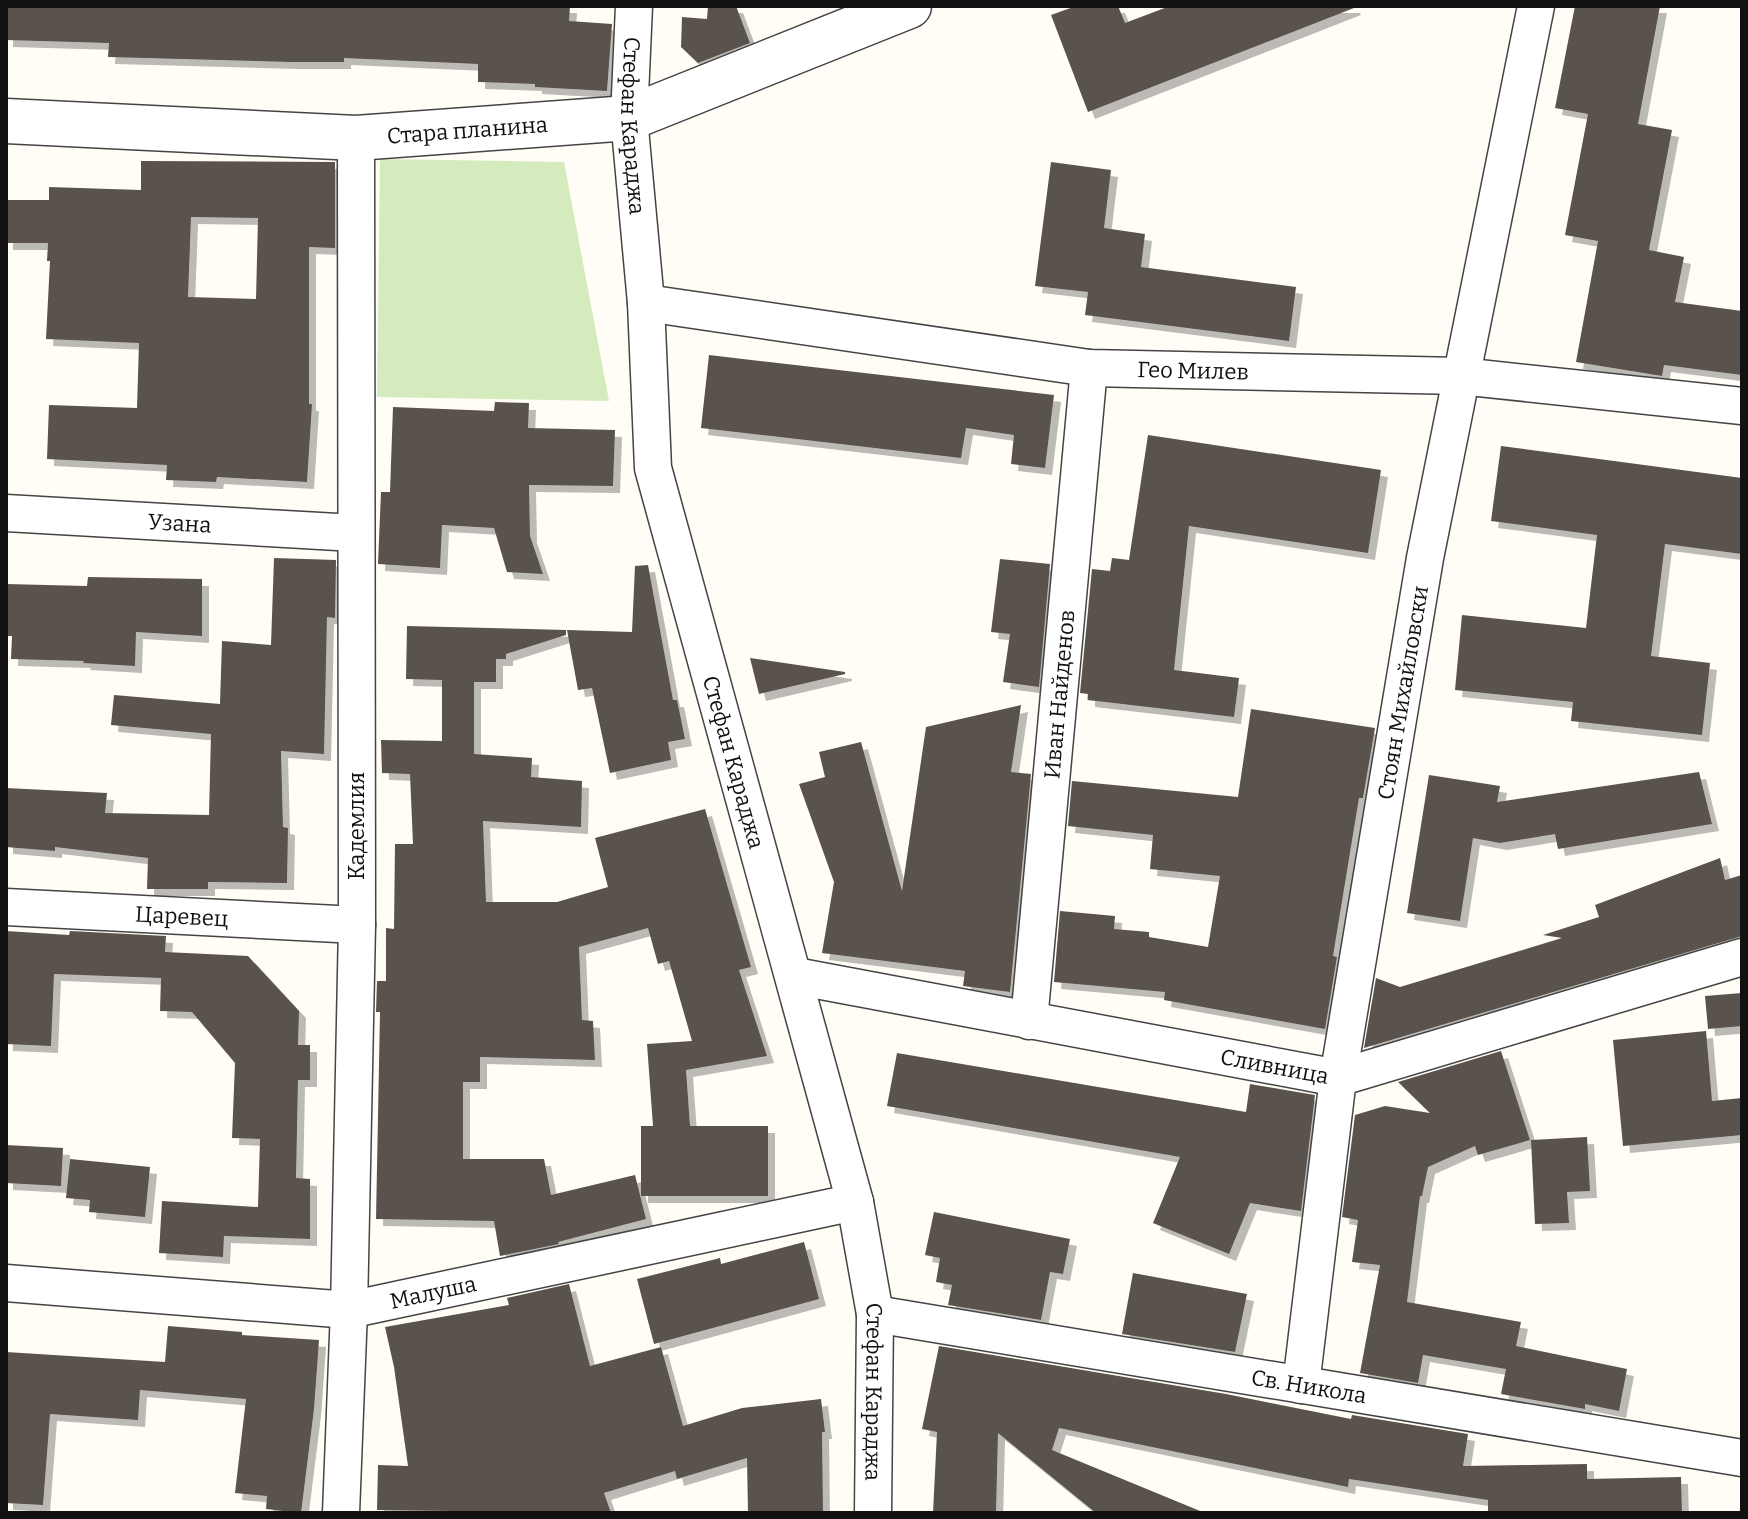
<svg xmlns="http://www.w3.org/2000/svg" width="1748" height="1519" font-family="Bitter,serif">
  <defs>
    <filter id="shadow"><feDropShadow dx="7" dy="7" stdDeviation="0" flood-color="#0004"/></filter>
  </defs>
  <rect width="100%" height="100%" fill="#fffdf5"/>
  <path fill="#d5ebbd" d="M380,159L564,162L609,401L377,397Z"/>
  <g fill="#5a524d" fill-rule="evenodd" filter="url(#shadow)">
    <path d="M6,6H570L569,21L612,24L607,91L535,87V84L478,82V64L344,58V62H290L108,57L109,43L6,40Z"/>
    <path d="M708,6H736L750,43L698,63L681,47L682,17L707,19Z"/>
    <path d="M1076,6H1118L1125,23L1170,6H1353L1354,8L1088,112L1051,15Z"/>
    <path d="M1575,6H1660L1638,124L1672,130L1649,250L1684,257L1675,302L1742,311V375L1664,365L1662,376L1576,362L1598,241L1565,235L1588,114L1555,108Z"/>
    <path d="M141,161L335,162V248L309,247V404H312L307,482L217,477L216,482L166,480L167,465L47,459L49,405L137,408L139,343L46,339L50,261H47L48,243H6V200H49V187L141,190ZM191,217L258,218L256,299L188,297Z"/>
    <path d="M1051,162L1111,170L1104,228L1145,234L1141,267L1296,287L1289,341L1085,315L1088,292L1035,286Z"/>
    <path d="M709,355L1054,395L1045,468L1011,464L1014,435L966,428L961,458L701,428Z"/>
    <path d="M495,402L529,403L528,428L615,430L613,486L529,485L530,536L543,574L507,572L494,528L442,525L440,568L378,564L381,492H390L393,407L494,411Z"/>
    <path d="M1148,435L1381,470L1368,553L1189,526L1174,670L1239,678L1234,717L1088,700V694L1080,693L1092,569L1110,571L1112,558L1129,560Z"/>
    <path d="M1501,446L1742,478V554L1665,544L1651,656L1710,663L1702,735L1571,721L1573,702L1455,690L1462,615L1586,628L1597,535L1491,521Z"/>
    <path d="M274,558L336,560L335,618L327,617L324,754L281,751L283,827L288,828L287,883L208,882V889H147L148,858L55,847V851L6,847V788L107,793L105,813L209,815L211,734L111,725L114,695L220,704L222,641L271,645Z"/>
    <path d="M1000,559L1050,564L1039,687L1003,682L1010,634L991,632Z"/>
    <path d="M648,565L673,700H677L685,739L668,742L671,760L610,773L592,688L578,690L567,630L632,632L635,566Z"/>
    <path d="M88,577L202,579V636L136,632L135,666L83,663L84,661L11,659L12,636H6V584L87,586Z"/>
    <path d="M407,626L566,630V635L506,654V659H496V682H474V754L532,758L531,777L582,781L581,827L483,821L486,902H557L608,887L595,838L705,809L751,967L739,970L767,1056L686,1070L690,1126H768V1196H641V1126H653L647,1044L692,1041L669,961L658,964L648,928L579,947L582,1020L593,1021L595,1060L480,1057V1082H463V1159H544L551,1195L635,1175L646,1219L558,1242L559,1244L500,1256L494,1221L376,1219L380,1012H376L377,981H386V928L394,929L395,844H413L410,774L382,773L381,740L442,741V680L406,679Z"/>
    <path d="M750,658L845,672V674L759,694Z"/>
    <path d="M1021,705L1011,772L1031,774L1010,992L963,986L965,971L822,953L834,882L799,784L825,777L819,752L861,742L902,891L926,727Z"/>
    <path d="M1251,709L1375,728L1363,798H1359L1333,956L1337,957L1325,1029L1164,1000L1165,992L1054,982L1060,911L1115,916L1114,929L1149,932V937L1208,947L1220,876L1150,869L1153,835L1068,826L1072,781L1238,797Z"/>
    <path d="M1699,772L1712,824L1558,849L1555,834L1500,843L1473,838L1460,921L1407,913L1429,775L1500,786L1497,802Z"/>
    <path d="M1720,858L1725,880L1742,875V936L1364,1048L1376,978L1400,987L1562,938L1543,935L1599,917L1595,905Z"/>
    <path d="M6,931L69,935L70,931L166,936L165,952L248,956L299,1011L298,1045H310V1080H298L296,1178L310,1179V1239L224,1236L223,1257L159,1253L162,1201L258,1207L260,1139L232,1138L235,1063L192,1012L160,1011L161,978L54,974L51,1046L6,1044Z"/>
    <path d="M1742,993V1026L1708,1029L1705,996Z"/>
    <path d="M1706,1031L1712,1101L1742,1098V1135L1623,1146L1613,1040Z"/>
    <path d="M1501,1051L1530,1140L1478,1155L1475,1146L1428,1167L1422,1196H1420L1407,1302L1521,1322L1516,1346L1627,1369L1619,1411L1585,1404V1409L1501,1394L1506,1369L1423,1355L1418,1383L1360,1373L1380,1265L1352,1262L1358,1220L1342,1217L1355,1115L1385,1106L1430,1113L1398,1082Z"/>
    <path d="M897,1053L1246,1112L1250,1084L1315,1095L1301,1211L1250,1203L1229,1254L1153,1223L1180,1157L887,1106Z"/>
    <path d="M1587,1137L1590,1191L1567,1192L1569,1223L1535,1224L1531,1140Z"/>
    <path d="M6,1145L63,1148L61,1186L6,1183Z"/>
    <path d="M70,1159L150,1167L145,1217L89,1212L90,1200L66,1198Z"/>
    <path d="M934,1212L1070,1239L1063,1274L1050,1272L1041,1320L948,1305L952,1285L936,1282L940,1258L925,1255Z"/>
    <path d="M804,1242L819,1299L654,1344L637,1279L720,1258L721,1264Z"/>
    <path d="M1133,1273L1247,1294L1235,1352L1122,1334Z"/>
    <path d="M569,1284L590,1366L661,1347L683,1426L742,1408L821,1399L825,1432H822L823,1513H748L747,1458L677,1479L675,1471L604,1493L611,1513L377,1510L378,1465L408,1466L394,1367L385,1327L509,1305L507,1298Z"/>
    <path d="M168,1326L242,1332V1335L319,1340L314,1409L301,1513L266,1509L267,1496L235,1493L246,1399L140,1390L138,1420L50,1414L43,1505L6,1503V1352L165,1362Z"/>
    <path d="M939,1346L1226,1394L1351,1419L1352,1415L1468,1434L1463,1466L1587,1464V1479L1681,1477L1682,1513H1488V1500L1349,1479L1348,1487L1059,1428L1052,1450L1205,1513H1096L998,1433L996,1513H933L937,1432L922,1429Z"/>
  </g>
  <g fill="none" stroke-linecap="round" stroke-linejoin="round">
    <defs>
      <g id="minor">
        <path id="s1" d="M634,6L629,118L646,303L653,468L855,1202L875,1314L873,1513"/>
        <path id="s2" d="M646,303L1089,368L1460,376L1742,406"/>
        <path id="s3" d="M6,513L355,533"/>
        <path id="s4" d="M6,907L357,925"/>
        <path id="s5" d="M795,976L1338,1078L1742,957"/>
        <path id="s6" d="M1029,1021L1089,368"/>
        <path id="s7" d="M6,1283L349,1310L855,1202"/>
        <path id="s8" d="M875,1314L1742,1458"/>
        <path id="s9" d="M1301,1385L1338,1078L1425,558L1536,6"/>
        <path d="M341,1513L349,1310L357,925L356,138"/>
      </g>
      <g id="tertiary">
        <path id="s10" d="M6,121L356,138L629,118L909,6"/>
      </g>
    </defs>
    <use href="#minor" stroke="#444" stroke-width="39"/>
    <use href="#tertiary" stroke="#444" stroke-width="47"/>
    <use href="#minor" stroke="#fff" stroke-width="36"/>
    <use href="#tertiary" stroke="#fff" stroke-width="44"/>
  </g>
  <g text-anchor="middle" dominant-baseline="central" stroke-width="8" stroke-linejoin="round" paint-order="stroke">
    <g font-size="22" fill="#111" stroke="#fff">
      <text stroke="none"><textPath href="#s1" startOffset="120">Стефан Караджа</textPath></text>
      <text stroke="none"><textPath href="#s10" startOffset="462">Стара планина</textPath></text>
      <text stroke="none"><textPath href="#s2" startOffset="552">Гео Милев</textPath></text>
      <text stroke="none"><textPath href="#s3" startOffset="174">Узана</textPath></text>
      <text stroke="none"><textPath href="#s9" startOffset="700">Стоян Михайловски</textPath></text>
      <text stroke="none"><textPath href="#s6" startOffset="328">Иван Найденов</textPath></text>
      <text stroke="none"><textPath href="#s1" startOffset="768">Стефан Караджа</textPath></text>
      <text transform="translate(356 826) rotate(-90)">Кадемлия</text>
      <text stroke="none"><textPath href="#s4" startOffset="176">Царевец</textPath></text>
      <text stroke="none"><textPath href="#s5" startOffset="488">Сливница</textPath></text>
      <text stroke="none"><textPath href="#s7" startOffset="430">Малуша</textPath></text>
      <text stroke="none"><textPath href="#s8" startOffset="440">Св. Никола</textPath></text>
      <text stroke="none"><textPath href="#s1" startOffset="1416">Стефан Караджа</textPath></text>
    </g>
  </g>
  <rect width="1748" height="1519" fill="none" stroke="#111111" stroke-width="16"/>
</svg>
